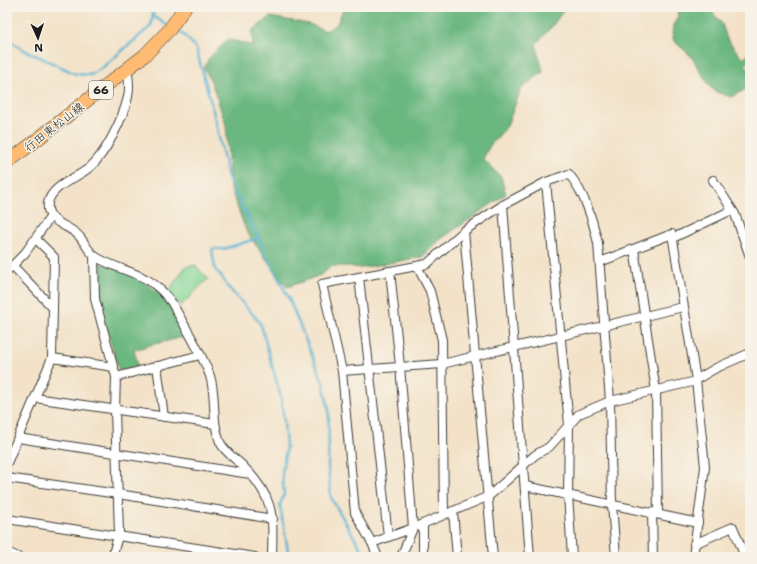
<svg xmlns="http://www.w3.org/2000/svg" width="757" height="564" font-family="'Shantell Sans','Klee One',sans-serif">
  <rect width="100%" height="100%" fill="#f7f3e8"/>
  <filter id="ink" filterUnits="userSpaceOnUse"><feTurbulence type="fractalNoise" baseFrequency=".025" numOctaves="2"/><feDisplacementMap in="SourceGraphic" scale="8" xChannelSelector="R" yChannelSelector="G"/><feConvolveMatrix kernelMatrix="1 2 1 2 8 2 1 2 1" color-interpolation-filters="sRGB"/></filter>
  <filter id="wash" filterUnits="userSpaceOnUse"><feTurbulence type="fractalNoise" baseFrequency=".012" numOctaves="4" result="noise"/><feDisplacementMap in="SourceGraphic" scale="16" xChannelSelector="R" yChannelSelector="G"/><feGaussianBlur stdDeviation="0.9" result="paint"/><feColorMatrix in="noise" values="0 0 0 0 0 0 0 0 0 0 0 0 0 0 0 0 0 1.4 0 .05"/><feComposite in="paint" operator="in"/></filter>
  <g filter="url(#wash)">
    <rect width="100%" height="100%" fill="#f3e2c8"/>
    <path fill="#83d697" stroke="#50795a" d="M195,265L208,279L181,306L168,292L185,267Z"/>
    <g fill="#6ab780" stroke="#436a4e">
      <path d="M344,7H560L563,11L553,25L536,44L543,72L521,89L507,126L489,147L483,159L501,177L506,194L441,239L422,257L361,268L347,266H332L321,275L287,287L247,233L230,187L226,125L211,81L204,68L209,58L228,39L253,46L252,31L270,17L309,24L326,31L337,24Z"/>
      <path d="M681,7H705L712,12L722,24L727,39L742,58L750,54V60L745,65L750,71V87L731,97L716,92L710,87L691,56L674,41L672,33L673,25L678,18L677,10Z"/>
      <path d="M99,263C120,267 155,285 168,303C175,313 180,326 184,337L150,345L134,350L138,367L119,371L99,302Z"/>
    </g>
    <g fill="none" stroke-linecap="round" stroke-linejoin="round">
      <g stroke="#51b0d0" stroke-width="2.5">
        <path d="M153,16L167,25"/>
        <path d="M175,29L185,36L196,48L214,114L228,178L289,299L323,382L329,410L328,467L331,498L366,557"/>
        <path d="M7,39L22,49L76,74L91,75L103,67L151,26L154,7"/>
        <path d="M258,238L224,249H212L215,269L222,277L227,286L256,318L261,325L281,398L284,422L286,448L282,474L284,494L280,505L289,557"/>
      </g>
    </g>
  </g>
  <g filter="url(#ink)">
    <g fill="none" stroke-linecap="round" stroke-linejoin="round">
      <defs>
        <g id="minor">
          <path d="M127,69C129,78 130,87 128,97C123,118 106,154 89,168C77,178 52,185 48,203C45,221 67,225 77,234C84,240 88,252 96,257C127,275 148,270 172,303C185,327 201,351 210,376C217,398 211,421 220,442C225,453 235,458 243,466C275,498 273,515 272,557"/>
          <path d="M713,180L735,214L750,257"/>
          <path d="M546,182L569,425"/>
          <path d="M503,205L530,557"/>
          <path d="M464,231L493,557"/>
          <path d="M673,238L732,210"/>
          <path d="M634,249L656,391L658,514"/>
          <path d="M94,256L95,299L116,377L115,410L119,533L112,557"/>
          <path d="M600,262L672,234L696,380L705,467L693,557"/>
          <path d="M13,266L53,308"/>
          <path d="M417,266L430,291L442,340L444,514"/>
          <path d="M7,271L25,253L51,216"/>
          <path d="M359,277L322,284L342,371L355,513L372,543L378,557"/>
          <path d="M52,358L114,367"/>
          <path d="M157,366L164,417"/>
          <path d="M342,371L442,364L683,307"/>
          <path d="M116,377L200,355"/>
          <path d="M35,398L215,424"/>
          <path d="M569,426L568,494L572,557"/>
          <path d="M18,438L250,474"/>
          <path d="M7,463L52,358L54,257L36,239"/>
          <path d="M7,478L118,494L273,519"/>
          <path d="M525,486L698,523"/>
          <path d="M453,511L457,557"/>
          <path d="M652,512L653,557"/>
          <path d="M7,519L255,557"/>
          <path d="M423,524V557"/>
          <path d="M388,536L359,277L427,264L464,231L503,205L546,182L569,174C585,194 592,218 598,243L610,401L612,504L616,557"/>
          <path d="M372,543L413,528L400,366L390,271"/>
          <path d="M694,544L733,527L745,557"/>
          <path d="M7,552L18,557"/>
          <path d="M401,557L413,528L489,496L535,455L549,447L579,414L610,401L692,382L716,368L750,353"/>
        </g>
        <path id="primary" d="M7,163L145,55L169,30L185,7"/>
      </defs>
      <use href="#minor" stroke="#3c3a36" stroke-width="10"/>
      <use href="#primary" stroke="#3c3a36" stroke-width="14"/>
      <use href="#minor" stroke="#fff" stroke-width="8"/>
      <use href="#primary" stroke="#febb71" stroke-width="13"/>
    </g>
  </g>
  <g text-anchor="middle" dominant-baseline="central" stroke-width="3" stroke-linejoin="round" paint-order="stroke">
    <rect fill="#f7f3e8" stroke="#5e5c59" stroke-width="1" x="89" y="81" width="24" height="18" rx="3"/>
    <g font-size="11" font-weight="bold" fill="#1c1c1c">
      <text x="101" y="90">66</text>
    </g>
    <g font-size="12" fill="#1c1c1c" stroke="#f7f3e8">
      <text transform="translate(54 127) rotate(-38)">行田東松山線</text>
    </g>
  </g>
  <rect width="757" height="564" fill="none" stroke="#f7f3e8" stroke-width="24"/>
  <g transform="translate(38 38) rotate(177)" stroke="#f7f3e8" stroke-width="3" paint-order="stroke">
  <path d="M0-3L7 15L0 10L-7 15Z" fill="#1c1c1c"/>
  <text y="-6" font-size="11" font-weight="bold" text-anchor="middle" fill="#1c1c1c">N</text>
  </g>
</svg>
